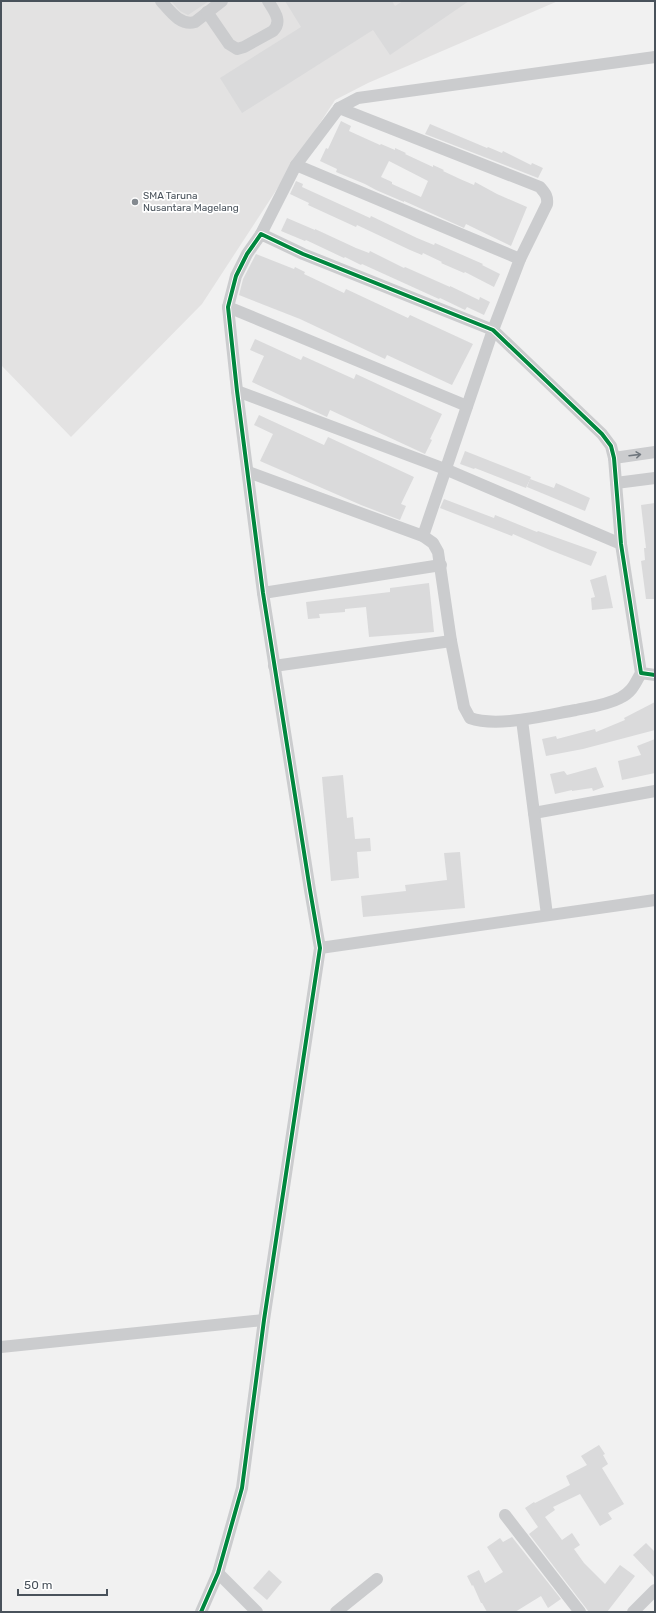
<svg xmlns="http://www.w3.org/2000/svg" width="656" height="1613" font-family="Rubik,sans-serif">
  <rect width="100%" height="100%" fill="#f1f1f1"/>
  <path fill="#e3e2e2" d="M1,1H558L368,83L335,100L202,304L71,437L1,365Z"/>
  <g fill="#dadadb" fill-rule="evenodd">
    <path d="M171,1H209L188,15L180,11Z"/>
    <path d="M285,1H392L395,6L403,1H469L390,55L373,30L242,113L220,78L301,27Z"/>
    <path d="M341,121L351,126L349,131L380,145L381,144L395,150V148L406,153L405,154L433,167V165L444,170L443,171L460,179L474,185L475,182L497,194L527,207L511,246L466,224L464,228L404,201V202L376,190L365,184L336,172L337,169L320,161L326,148L328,149ZM389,161L428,181L421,197L392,184V182L381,177Z"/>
    <path d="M430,124L487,148L488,147L502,153L503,151L531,165L532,163L543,168L538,178L425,134Z"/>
    <path d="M296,181L303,184L302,187L370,218L371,216L417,238L434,245L435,243L483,264L482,265L500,274L494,287L465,272L464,273L441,263L442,262L423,253L422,255L410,250L357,225L356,227L308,205L309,203L290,194Z"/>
    <path d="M287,218L315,230V229L356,248L369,253L370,251L404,268L405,267L450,287V286L479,300L480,297L490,302L484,315L467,307L465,310L440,298L439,299L362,264L361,265L345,257L344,258L306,240L305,241L281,231Z"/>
    <path d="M256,254L294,269L295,267L305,272L304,274L344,293L346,289L408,318L410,315L473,344L452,385L387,355L385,359L300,319L239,295L243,279Z"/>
    <path d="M255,339L301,360L303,356L354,379L356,374L442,414L430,439L432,440L425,454L330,410L327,417L252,382L264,356L250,350Z"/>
    <path d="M259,415L324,445L328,437L414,477L401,504L406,506L400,520L361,505L260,461L273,434L254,425Z"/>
    <path d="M465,451L531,477L526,488L475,468L474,469L460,464Z"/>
    <path d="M530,479L554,488L556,483L590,498L585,511L527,487Z"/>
    <path d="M444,499L494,518L495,515L537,532L538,531L597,552L591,566L550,550L513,534L512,536L440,508Z"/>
    <path d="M655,503V599H646L641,561L645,560L644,548H646L641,505Z"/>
    <path d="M606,575L613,608L592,610L591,598L595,597L590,580Z"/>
    <path d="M429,583L434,632L369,637L366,607L345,609V612L319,614L320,618L308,619L306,602L390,592V588Z"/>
    <path d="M655,702V730L583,749L546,756L542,739L556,736L557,739L595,729L596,732L625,720L624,718Z"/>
    <path d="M655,739V773L622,780L618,761L641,755L637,746Z"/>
    <path d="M596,767L604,787L593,791L592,788L572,791V790L555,794L550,774L564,771L567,775Z"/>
    <path d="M343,775L347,818L353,817L355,839L370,838L371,851L357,852L359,878L331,881L322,777Z"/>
    <path d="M460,852L465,908L363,917L361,896L406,891L405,885L447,880L444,853Z"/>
    <path d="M599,1445L605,1454L603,1455L608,1464L602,1468L624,1504L608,1513L612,1519L600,1526L580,1494L553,1507L555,1510L545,1517L562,1540L572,1533L580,1545L574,1549L584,1563L605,1584L620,1565L635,1576L607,1612H589L529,1534L538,1527L525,1508L534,1502L535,1503L570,1485L566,1476L587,1465L581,1456Z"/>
    <path d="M512,1537L561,1599L548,1608L541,1596L515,1612H487L482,1603H481L473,1585L472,1586L467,1576L479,1570L485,1583L503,1572L487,1547L500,1538L503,1542Z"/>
    <path d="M646,1543L655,1552V1578L633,1555Z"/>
    <path d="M269,1570L282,1582L267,1600L253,1588Z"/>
  </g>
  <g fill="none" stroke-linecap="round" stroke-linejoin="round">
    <g stroke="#cbccce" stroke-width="12">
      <path d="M161,1C170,11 180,26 195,22L222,1"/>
      <path d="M207,12L229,44L237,49L244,47L273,31C283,21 274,11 268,1"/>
      <path d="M339,108L540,187C545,193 548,196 547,204L520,259L493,330L423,536"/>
      <path d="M296,165L520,259"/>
      <path d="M261,234L296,165L339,108L358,98L655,57"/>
      <path d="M228,307L467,406"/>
      <path d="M237,391L445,469L621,544"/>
      <path d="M614,458L655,452"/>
      <path d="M248,472L423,536L433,543L438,552L451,641L464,707L470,718C497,728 547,715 576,710C590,707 607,705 620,698C632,692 635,684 641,673"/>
      <path d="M616,483L655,478"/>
      <path d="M263,593L441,565"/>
      <path d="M274,666L451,641"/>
      <path d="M522,720L534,813L655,791"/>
      <path d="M534,813L547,915"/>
      <path d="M320,948L655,900"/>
      <path d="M1,1347L264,1320"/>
      <path d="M505,1515L580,1612"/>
      <path d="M218,1573L257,1612"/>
      <path d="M201,1612L218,1573L242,1488L264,1320L320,948L310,890L263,593L237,391L228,307L236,276L247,254L261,234L303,254L493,330L602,434L611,446L614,458L621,544L641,673L655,675"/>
      <path d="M336,1612L377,1579"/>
      <path d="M633,1612L655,1590"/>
    </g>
    <defs>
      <path id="cycleway" d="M201,1612L218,1573L242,1488L264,1320L320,948L310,890L263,593L237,391L228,307L236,276L247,254L261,234L303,254L493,330L602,434L611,446L614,458L621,544L641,673L655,675"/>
    </defs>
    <use href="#cycleway" stroke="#fff" stroke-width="6"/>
    <use href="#cycleway" stroke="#00873e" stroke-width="4"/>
  </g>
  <defs><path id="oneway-shaft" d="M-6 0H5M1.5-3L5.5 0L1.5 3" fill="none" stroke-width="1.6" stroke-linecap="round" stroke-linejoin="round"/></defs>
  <use stroke="#70777e" href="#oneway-shaft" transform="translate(635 455) rotate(-7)"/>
  <circle fill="#848a90" stroke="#fff" stroke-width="1.5" cx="135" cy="202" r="4"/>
  <g text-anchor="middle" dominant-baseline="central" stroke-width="3.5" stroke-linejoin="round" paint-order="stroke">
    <g font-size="10" fill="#49525b" stroke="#fff" text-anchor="start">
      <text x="143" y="196">SMA Taruna<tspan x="143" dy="12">Nusantara Magelang</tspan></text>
    </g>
  </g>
  <rect width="656" height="1613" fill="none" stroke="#49525b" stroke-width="4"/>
  <path d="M18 1589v6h89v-6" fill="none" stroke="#49525b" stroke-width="2"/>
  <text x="24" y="1589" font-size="12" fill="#49525b" stroke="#ffffff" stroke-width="3" paint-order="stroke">50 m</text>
</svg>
